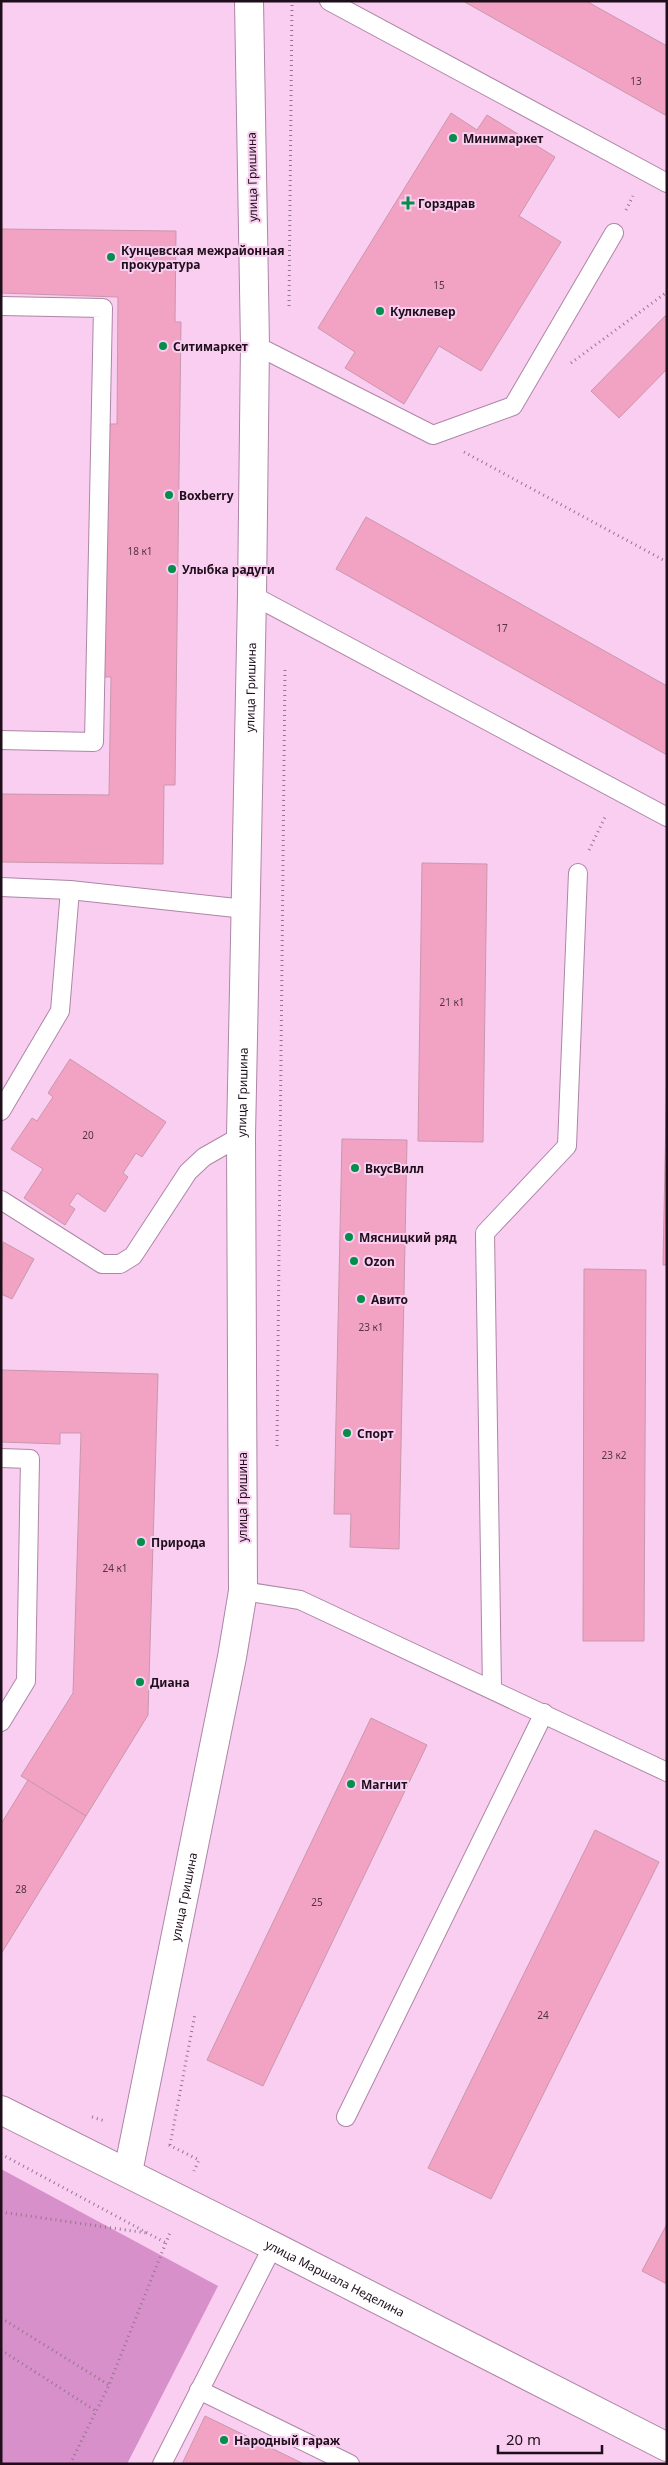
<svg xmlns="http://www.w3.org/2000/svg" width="668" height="2465" font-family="'Noto Sans',sans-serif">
  <rect width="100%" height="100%" fill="#f9cef0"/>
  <path fill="#d790ca" d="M1,2169L218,2286L127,2464H1Z"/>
  <g fill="#f2a3c4" stroke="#c997ab">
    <path d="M463,1H586L667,46V116Z"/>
    <path d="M451,113L477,130L487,115L555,157L519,216L561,242L481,371L439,346L404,404L345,368L355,352L318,328Z"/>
    <path d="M1,229L176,231L175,322H181L175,785H164L163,864L1,862V794L109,795L111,677H100L103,424H117L118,297L1,293Z"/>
    <path d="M667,314V369L619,418L591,391Z"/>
    <path d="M366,517L667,686V755L336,569Z"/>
    <path d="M422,863L487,864L483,1142L418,1141Z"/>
    <path d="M70,1059L166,1122L142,1157L136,1153L123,1173L128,1177L105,1212L77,1193L69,1205L75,1209L65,1225L24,1198L43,1169L11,1149L32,1118L37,1121L53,1097L48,1093Z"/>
    <path d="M667,1062V1265H663Z"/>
    <path d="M342,1139L407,1140L399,1549L350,1547L351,1514H334Z"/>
    <path d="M3,1242L34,1259L12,1299L1,1294Z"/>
    <path d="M584,1269L646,1270L644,1641H583Z"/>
    <path d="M1,1370L158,1374L148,1715L86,1816L21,1776L73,1693L81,1433H60V1444L1,1442Z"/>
    <path d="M371,1718L427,1745L263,2086L207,2060Z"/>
    <path d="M28,1780L86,1816L1,1954V1824Z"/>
    <path d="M595,1830L659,1862L491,2199L428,2168Z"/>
    <path d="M667,2224V2284L642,2271Z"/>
    <path d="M205,2416L304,2464H182Z"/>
  </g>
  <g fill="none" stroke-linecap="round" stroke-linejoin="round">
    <defs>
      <g id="service">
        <path d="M329,1L667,183"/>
        <path d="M1,306L103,308L94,742L1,740"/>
        <path d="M255,345L433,435L513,406L614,233"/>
        <path d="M252,595L667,817"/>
        <path d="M1,887L70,890L245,909"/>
        <path d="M1,1111L60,1011L70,890"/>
        <path d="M1,1200L102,1264H120L133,1256L188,1172L204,1157L241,1136"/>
        <path d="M1,1458L30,1459L26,1681L1,1722"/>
        <path d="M243,1591L300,1600L667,1772"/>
        <path d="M492,1689L485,1233L567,1146L578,873"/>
        <path d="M346,2117L544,1713"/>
        <path d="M199,2390L350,2464"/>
        <path d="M162,2464L273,2246"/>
      </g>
      <g id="minor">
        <path id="s1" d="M128,2172L232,1657L243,1591L241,1136L252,595L255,345L249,1"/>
      </g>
      <g id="tertiary">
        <path id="s2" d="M1,2110L273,2246L667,2447"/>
      </g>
    </defs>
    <use href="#service" stroke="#ae86a6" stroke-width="20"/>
    <use href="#minor" stroke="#ae86a6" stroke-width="30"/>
    <use href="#tertiary" stroke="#ae86a6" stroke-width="30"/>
    <g stroke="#94768e" stroke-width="3" stroke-dasharray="1 4" stroke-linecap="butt">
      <path d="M626,210L633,196"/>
      <path d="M289,306L292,1"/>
      <path d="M571,363L667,292"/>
      <path d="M464,452L667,562"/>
      <path d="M589,850L606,815"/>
      <path d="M277,1446L285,669"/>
      <path d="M92,2117L105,2121"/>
      <path d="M169,2145L199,2160L194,2171"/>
      <path d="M170,2145L195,2014"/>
      <path d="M1,2154L166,2243"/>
      <path d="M1,2212L147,2233"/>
      <path d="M1,2318L109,2385"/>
      <path d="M1,2350L96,2411"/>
      <path d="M70,2464L109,2385L171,2230"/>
    </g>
    <use href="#service" stroke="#fff" stroke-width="18"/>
    <use href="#minor" stroke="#fff" stroke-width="28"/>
    <use href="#tertiary" stroke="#fff" stroke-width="28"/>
  </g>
  <g fill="#038e4c" stroke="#f9cef0" stroke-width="2">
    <circle cx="453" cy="138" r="5"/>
    <path d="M405.5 195.5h5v5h5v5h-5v5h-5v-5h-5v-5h5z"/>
    <circle cx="111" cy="257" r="5"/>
    <circle cx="380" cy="311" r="5"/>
    <circle cx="163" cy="346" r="5"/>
    <circle cx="169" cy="495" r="5"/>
    <circle cx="172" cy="569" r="5"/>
    <circle cx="355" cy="1168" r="5"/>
    <circle cx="349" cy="1237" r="5"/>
    <circle cx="354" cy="1261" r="5"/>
    <circle cx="361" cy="1299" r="5"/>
    <circle cx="347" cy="1433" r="5"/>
    <circle cx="141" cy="1542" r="5"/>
    <circle cx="140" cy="1682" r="5"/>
    <circle cx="351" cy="1784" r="5"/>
    <circle cx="224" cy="2440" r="5"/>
  </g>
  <g text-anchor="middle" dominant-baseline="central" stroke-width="4" stroke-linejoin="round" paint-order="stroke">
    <g font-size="10" fill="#533445">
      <text x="636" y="81">13</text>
      <text x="439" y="285">15</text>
      <text x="140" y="551">18 к1</text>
      <text x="502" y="628">17</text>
      <text x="452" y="1002">21 к1</text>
      <text x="88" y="1135">20</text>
      <text x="371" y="1327">23 к1</text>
      <text x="614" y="1455">23 к2</text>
      <text x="115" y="1568">24 к1</text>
      <text x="21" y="1889">28</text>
      <text x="317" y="1902">25</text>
      <text x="543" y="2015">24</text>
    </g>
    <g font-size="12" font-weight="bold" fill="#1e0f1b" stroke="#f9cef0" text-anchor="start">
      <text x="463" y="138">Минимаркет</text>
      <text x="418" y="203">Горздрав</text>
      <text x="121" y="250">Кунцевская межрайонная<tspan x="121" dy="14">прокуратура</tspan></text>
      <text x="390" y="311">Кулклевер</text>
      <text x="173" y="346">Ситимаркет</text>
      <text x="179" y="495">Boxberry</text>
      <text x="182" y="569">Улыбка радуги</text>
      <text x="365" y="1168">ВкусВилл</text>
      <text x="359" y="1237">Мясницкий ряд</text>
      <text x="364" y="1261">Ozon</text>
      <text x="371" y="1299">Авито</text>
      <text x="357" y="1433">Спорт</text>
      <text x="151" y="1542">Природа</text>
      <text x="150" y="1682">Диана</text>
      <text x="361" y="1784">Магнит</text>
      <text x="234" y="2440">Народный гараж</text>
    </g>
    <g font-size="12" fill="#1e0f1b" stroke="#f9cef0">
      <text transform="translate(252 177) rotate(-91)">улица Гришина</text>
      <text stroke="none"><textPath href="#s1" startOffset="1496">улица Гришина</textPath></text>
      <text stroke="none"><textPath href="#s1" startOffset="1091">улица Гришина</textPath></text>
      <text transform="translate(242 1497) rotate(-90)">улица Гришина</text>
      <text stroke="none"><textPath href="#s1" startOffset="281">улица Гришина</textPath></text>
      <text stroke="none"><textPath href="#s2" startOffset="374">улица Маршала Неделина</textPath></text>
    </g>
  </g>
  <rect width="668" height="2465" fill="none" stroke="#1e0f1b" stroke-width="5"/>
  <path d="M498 2445v8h104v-8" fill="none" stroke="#1e0f1b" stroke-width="2.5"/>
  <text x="506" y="2445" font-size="15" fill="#1e0f1b" stroke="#f9cef0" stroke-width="4" paint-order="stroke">20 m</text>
</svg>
